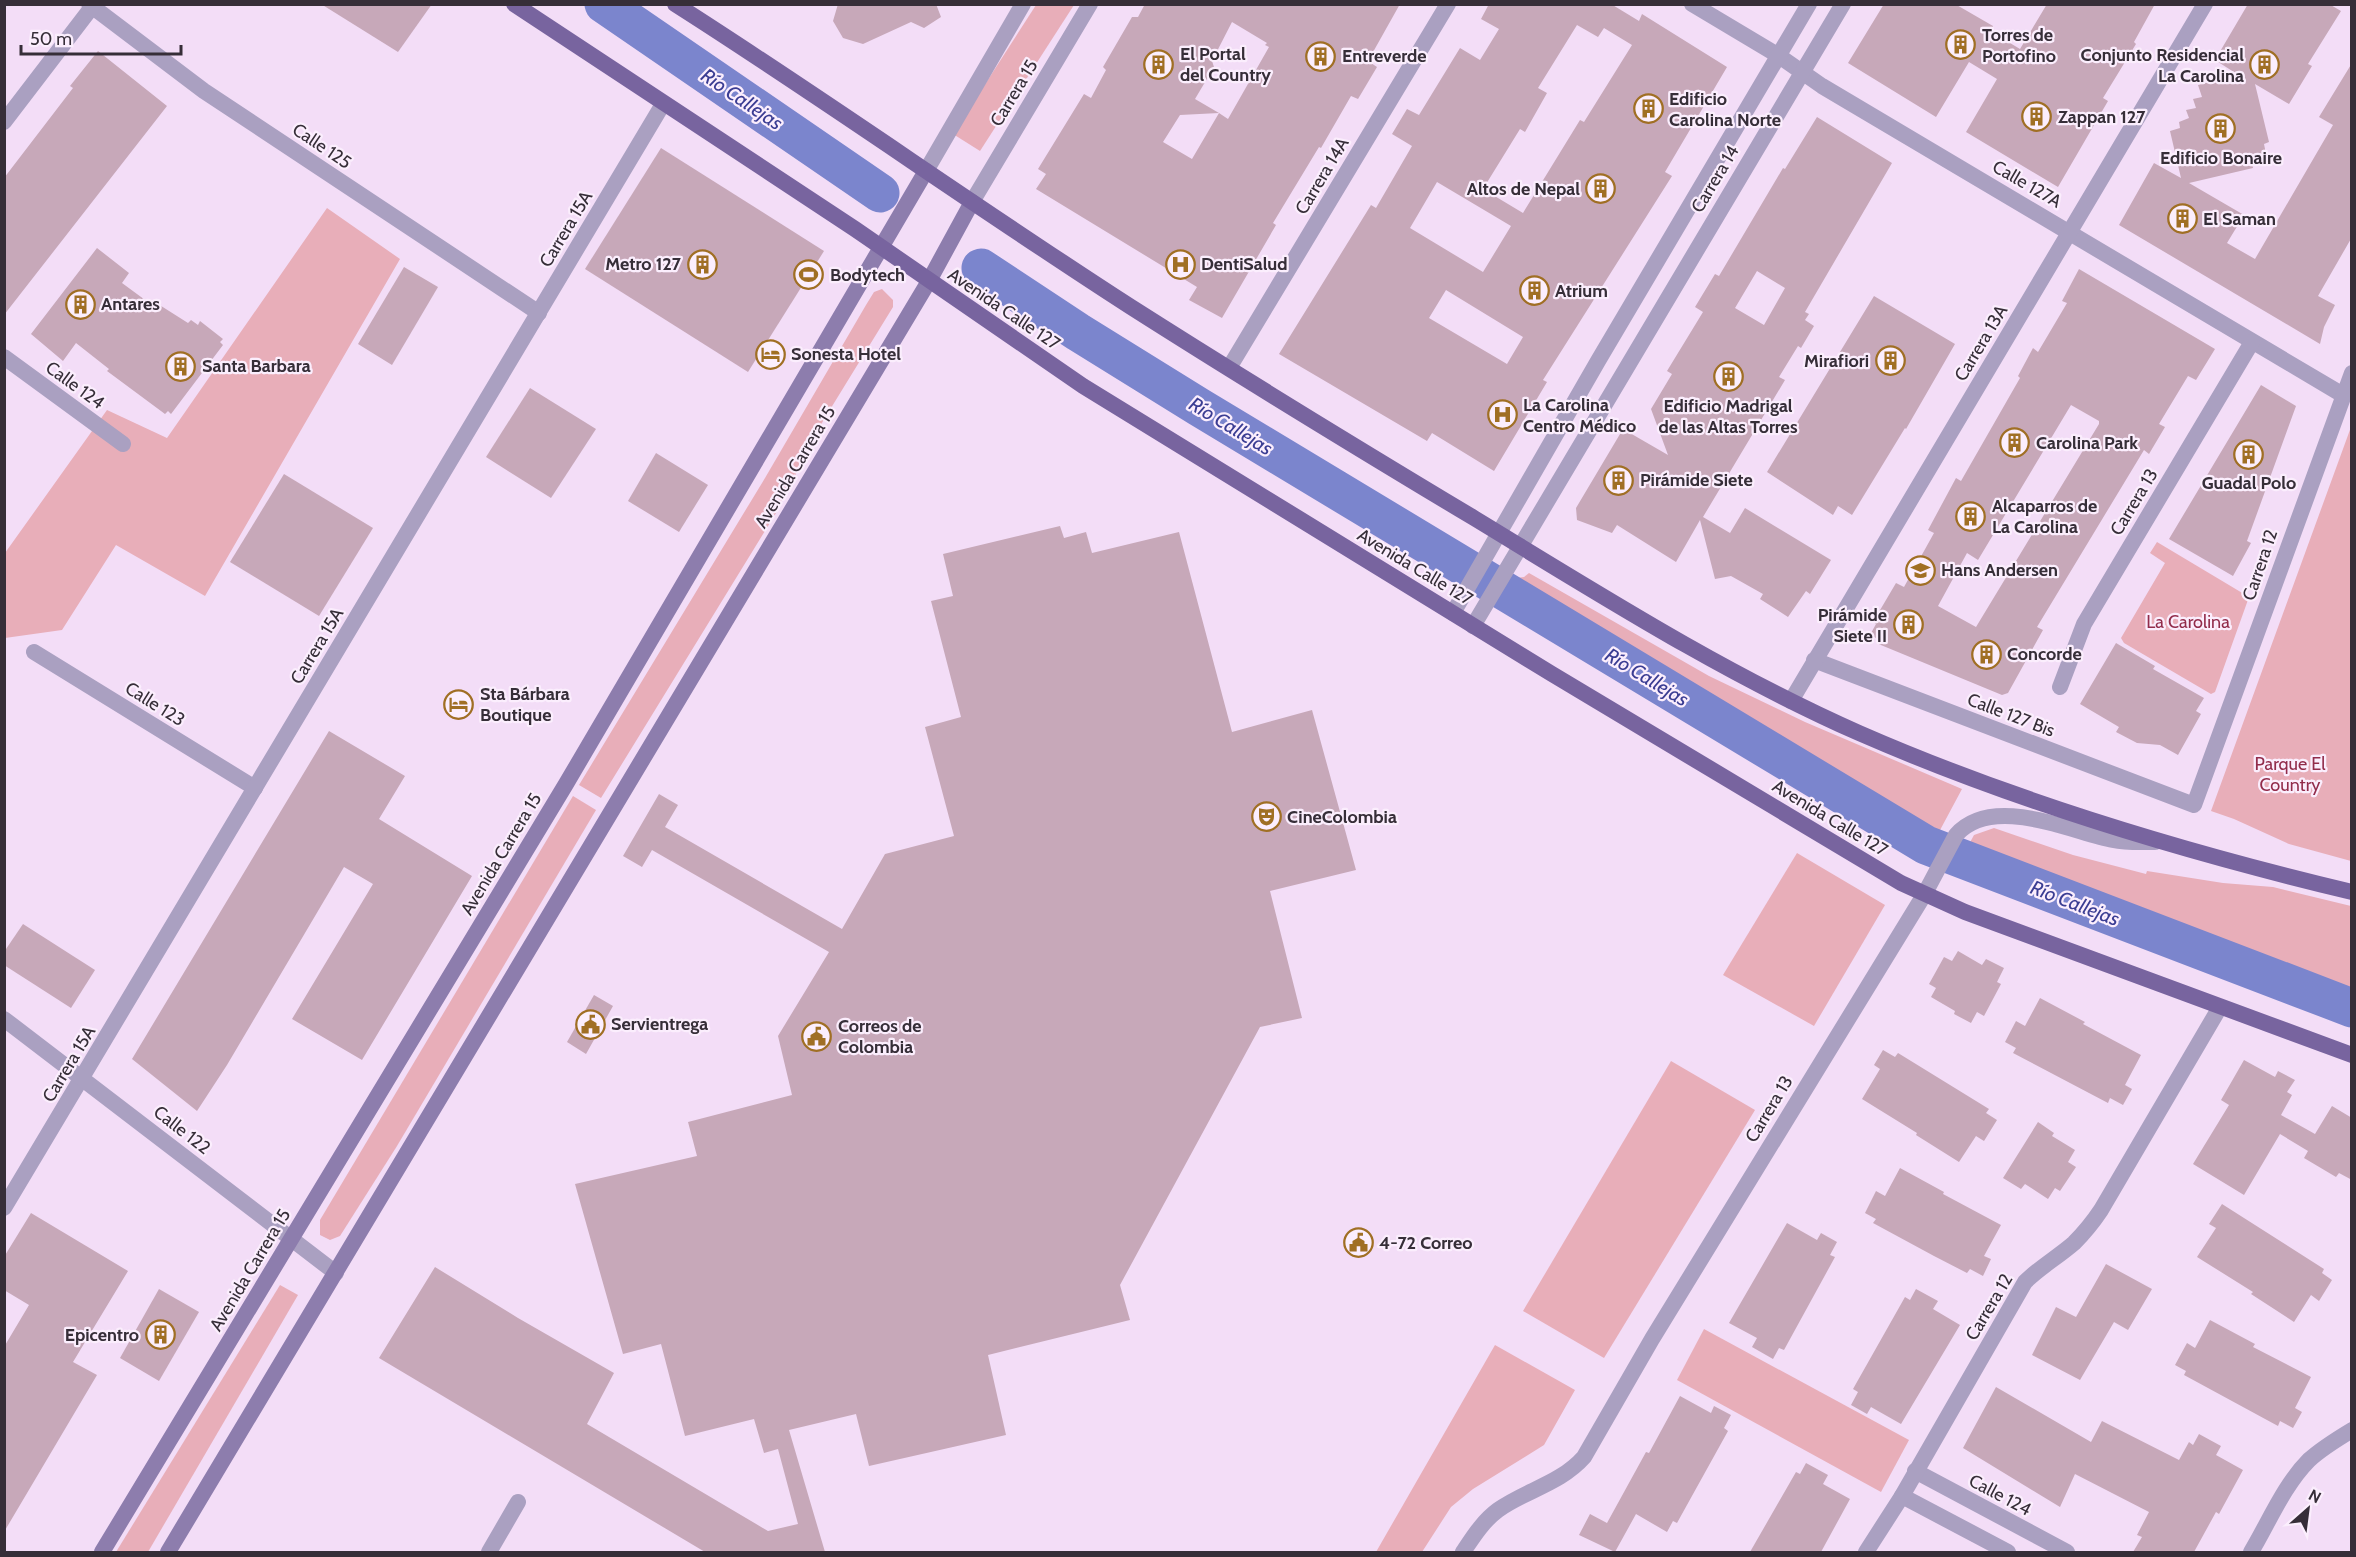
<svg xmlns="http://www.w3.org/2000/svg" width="2356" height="1557" font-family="Cabin,sans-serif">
  <rect width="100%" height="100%" fill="#f3ddf7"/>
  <g fill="#e8aeb9">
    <path d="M1036,5H1074L980,151L953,134Z"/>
    <path d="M327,208L400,259L205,596L116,545L62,630L5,638V553L107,410L167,438Z"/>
    <path d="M882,289L893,300V307L823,421L776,513L601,798L579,785L765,478L866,305L874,292Z"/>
    <path d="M2351,427L2352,861H2351L2289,844L2234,819L2211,811Z"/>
    <path d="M2157,542L2249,597L2215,692L2211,694L2124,643L2121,638L2165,563L2150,553Z"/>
    <path d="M1529,573L1709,676L1805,722L1962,789L1939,832L1913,818L1516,578L1524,577Z"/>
    <path d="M573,796L596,810L397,1146L340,1236L330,1240L320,1235V1220Z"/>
    <path d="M1994,828L2073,855L2146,874L2147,871L2223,883L2273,887L2351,906V990L2032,876L1967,848L1974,835Z"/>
    <path d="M1797,853L1885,905L1814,1026L1723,975Z"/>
    <path d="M1671,1061L1755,1110L1604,1358L1523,1311Z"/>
    <path d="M280,1285L298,1295L148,1552H116Z"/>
    <path d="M1704,1329L1909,1440L1881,1492L1677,1380Z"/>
    <path d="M1495,1345L1575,1390L1544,1445L1473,1489L1451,1507L1422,1552H1376Z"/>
  </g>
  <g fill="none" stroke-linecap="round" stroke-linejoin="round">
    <g stroke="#7b85cd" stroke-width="39">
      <path d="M604,4L880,193"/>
      <path d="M981,268L1078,332L1199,407L1926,845L2352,1008"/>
    </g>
  </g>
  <g fill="#c7a8b9" fill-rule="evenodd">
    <path d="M321,4H432L398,52Z"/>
    <path d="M838,4H936L941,17L924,28L911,22L863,44L843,38L833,21Z"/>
    <path d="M1145,4H1400L1368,61L1377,67L1358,99L1351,96L1321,148L1319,147L1273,223L1276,225L1222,318L1189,300L1197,287L1036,189L1046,174L1038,169L1084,94L1091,98L1106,70L1103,67L1132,17H1138ZM1232,22L1267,43L1265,45L1269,47L1228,119L1219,113L1192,159L1163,142L1180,115L1219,113L1195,99L1214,67L1212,61Z"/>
    <path d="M1489,4H1611L1639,21L1642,14L1727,67L1665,172L1672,176L1543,380L1547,382L1494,471L1432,433L1427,441L1279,354L1371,205L1376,208L1412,146L1392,134L1407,109L1419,115L1460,48L1480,60L1499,29L1481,19ZM1577,25L1598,37L1604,28L1632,45L1584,122L1580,120L1523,213L1483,189L1520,129L1525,132L1547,93L1538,88ZM1437,182L1511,226L1483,272L1410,228ZM1446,290L1523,337L1507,364L1429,318Z"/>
    <path d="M1884,4H1955L1993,26L1990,31L2020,49L2047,4H2155L2134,42L2136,44L2103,98L2108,101L2058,187L1966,132L1997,79L1969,62L1936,117L1848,63Z"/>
    <path d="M2248,4H2329L2341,11L2308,64L2312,66L2289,104L2255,84L2269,142L2264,144L2267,159L2252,163L2253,168L2189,183L2244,215L2227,243L2255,259L2333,125L2319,117L2352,63V237L2318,296L2335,305L2324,327L2320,344L2119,225L2154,163L2181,178L2170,131L2180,128L2179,122L2189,118L2186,110L2196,108L2193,99L2202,97L2198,85L2237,74L2215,60Z"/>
    <path d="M98,51L167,106L4,315V178L73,88L70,86Z"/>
    <path d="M1817,117L1892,163L1805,312L1809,314L1805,320L1814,326L1801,348L1798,346L1779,377L1785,380L1703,517L1730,533L1745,508L1831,560L1810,594L1806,591L1788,617L1760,599L1763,594L1731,576L1715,579L1700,520L1676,562L1617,525L1612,533L1577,520L1576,508L1623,429L1668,455L1651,409L1672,374L1667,371L1703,312L1695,307L1715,274L1719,276L1783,168L1785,169ZM1757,271L1785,288L1764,325L1735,308Z"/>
    <path d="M661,148L824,251L748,372L585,269Z"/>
    <path d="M97,248L129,273L122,283L156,308L158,304L188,323L191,320L198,325L200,321L223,339L220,342L223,345L171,414L168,411L165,414L107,371L109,369L76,343L63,361L31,334Z"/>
    <path d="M404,267L438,287L392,365L358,344Z"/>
    <path d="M2079,269L2215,349L2196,380L2188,376L2159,424L2165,427L2149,454L2144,450L2037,627L2043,630L2008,693L2002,695L1876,643L1878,639L1870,635L1876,624L1873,622L1896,583L1904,587L1934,533L1928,530L1956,478L1961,481L2020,378L2018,376L2033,348L2038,352L2067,303L2062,301ZM2071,405L2099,421V424L1976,627L1938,606L1967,553L1978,560Z"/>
    <path d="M1874,296L1955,344L1906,429L1905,428L1852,515L1838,506L1833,515L1767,472Z"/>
    <path d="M2261,385L2296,406L2247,541L2251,543L2233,576L2169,539Z"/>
    <path d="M530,388L596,429L551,498L486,457Z"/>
    <path d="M656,453L708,485L679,532L628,501Z"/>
    <path d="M284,474L373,528L319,616L230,562Z"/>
    <path d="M1060,526L1064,538L1086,532L1092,553L1179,532L1232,732L1312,710L1356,870L1270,891L1302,1018L1260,1027L1120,1285L1130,1320L988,1355L1006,1435L869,1466L856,1414L789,1430L825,1552H705L379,1358L435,1267L518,1318L614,1373L587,1424L768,1531L798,1524L778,1449L764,1453L754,1419L685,1436L661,1344L623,1354L575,1184L697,1156L688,1122L792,1095L778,1036L829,952L652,850L642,867L623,856L659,794L678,805L665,827L842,929L885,854L954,836L925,727L961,717L931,601L953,596L943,554Z"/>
    <path d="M2116,643L2155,666L2153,669L2204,698L2196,711L2201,714L2178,755L2160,745L2137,743L2116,732L2119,727L2080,704Z"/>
    <path d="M329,731L405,776L379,819L472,876L362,1060L292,1019L373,884L344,867L227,1065L197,1111L132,1059Z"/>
    <path d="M23,924L95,970L71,1008L4,965V952Z"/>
    <path d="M1958,951L1982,965L1986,959L2004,968L1997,982L2001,984L1984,1016L1977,1012L1971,1023L1954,1014L1955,1011L1931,997L1936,988L1929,984L1944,957L1952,961Z"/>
    <path d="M594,995L613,1006L586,1054L567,1042Z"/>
    <path d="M2040,998L2085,1022L2083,1024L2141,1055L2125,1085L2132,1089L2123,1105L2110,1098L2108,1103L2013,1053L2016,1048L2005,1042L2016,1021L2025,1026Z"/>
    <path d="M1883,1050L1895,1057L1898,1053L1989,1109L1986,1113L1997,1120L1984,1141L1976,1136L1959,1162L1916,1135L1917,1133L1862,1099L1880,1069L1874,1065Z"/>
    <path d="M2244,1060L2275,1077L2278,1071L2295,1080L2287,1092L2292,1095L2281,1115L2315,1134L2332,1106L2352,1118V1180L2339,1173L2336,1177L2304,1158L2308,1151L2280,1134L2244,1195L2193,1164L2229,1105L2221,1100Z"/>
    <path d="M2038,1122L2054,1133L2052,1136L2075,1150L2068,1162L2076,1167L2060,1191L2055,1188L2048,1199L2025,1184L2021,1189L2003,1178Z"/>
    <path d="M1900,1168L1944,1192L1943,1194L2001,1225L1984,1256L1991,1259L1983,1276L1970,1269L1967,1273L1934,1256L1873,1223L1876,1219L1865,1213L1876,1191L1885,1196Z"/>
    <path d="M2222,1204L2324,1269L2322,1273L2332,1280L2319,1301L2311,1295L2294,1322L2251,1294L2253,1292L2197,1257L2216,1228L2209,1224Z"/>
    <path d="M31,1213L128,1271L73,1362L97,1375L4,1532V1347L29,1305L4,1290V1257Z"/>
    <path d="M1787,1223L1817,1240L1821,1233L1837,1242L1830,1255L1835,1257L1784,1350L1779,1348L1773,1359L1752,1347L1757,1338L1729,1323Z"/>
    <path d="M2106,1264L2152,1289L2128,1330L2114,1322L2080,1380L2032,1355L2056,1307L2076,1317Z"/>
    <path d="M159,1289L199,1312L159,1381L120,1358Z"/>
    <path d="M1916,1289L1938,1301L1933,1309L1960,1325L1901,1424L1871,1407L1867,1414L1851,1405L1858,1392L1853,1389L1905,1297L1910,1300Z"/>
    <path d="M2210,1320L2255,1344L2253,1347L2311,1377L2295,1408L2302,1412L2293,1428L2280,1421L2278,1426L2184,1375L2186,1371L2175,1365L2187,1343L2195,1348Z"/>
    <path d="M1996,1387L2091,1442L2102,1421L2179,1460L2189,1442L2193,1445L2199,1434L2221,1446L2216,1455L2243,1470L2219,1514L2216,1512L2194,1552H2133L2142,1537L2137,1535L2149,1512L2075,1474L2060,1507L1963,1448Z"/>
    <path d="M1680,1396L1711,1413L1714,1406L1731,1415L1724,1428L1728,1431L1677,1523L1673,1521L1667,1532L1636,1514L1615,1552L1579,1535L1590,1514L1607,1523L1646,1452L1649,1453Z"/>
    <path d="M1806,1463L1828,1475L1823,1484L1850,1499L1821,1552H1750L1796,1472L1800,1474Z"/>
  </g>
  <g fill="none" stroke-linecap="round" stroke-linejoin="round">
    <g stroke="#aaa0c1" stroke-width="16">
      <path d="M89,4L204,91L539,313"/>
      <path d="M1692,4L1779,56L1822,86L2343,395"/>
      <path d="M4,122L92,7"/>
      <path d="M926,171L1023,4"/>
      <path d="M972,202L1090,4"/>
      <path d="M4,357L123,444"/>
      <path d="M1229,368L1448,4"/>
      <path d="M1453,613L1598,361L1809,4"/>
      <path d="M1473,626L1843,4"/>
      <path d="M34,652L255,788"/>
      <path d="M1814,660L2194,805L2352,373"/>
      <path d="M2060,687L2084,624L2252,342"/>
      <path d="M1791,701L2205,4"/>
      <path d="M4,1208L663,104"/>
      <path d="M1915,1471L2067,1552"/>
      <path d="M1902,1496L2008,1552"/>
      <path d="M489,1552L518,1502"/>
      <path d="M1866,1552L1902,1496L2025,1282C2040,1267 2058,1257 2074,1243C2084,1233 2093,1222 2101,1210L2220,1007"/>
      <path d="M2251,1552C2269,1522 2284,1485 2309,1460C2322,1448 2337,1439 2352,1430"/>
    </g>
    <g stroke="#aaa0c1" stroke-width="16">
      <path d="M4,1019L336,1273"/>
      <path d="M1463,1552C1473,1537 1483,1521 1498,1510C1526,1490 1560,1484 1584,1457L1652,1339L1924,895L1956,835C1992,794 2069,831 2113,840C2127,843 2141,842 2155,842"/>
    </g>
    <g stroke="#8d7dad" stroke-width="16">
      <path d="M102,1552L566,784L926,171"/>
      <path d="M168,1552L929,281L972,202"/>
    </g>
    <g stroke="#78649f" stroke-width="16">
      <path d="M514,4L855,229L1083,386L1552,674L1901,883L1965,912L2352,1055"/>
      <path d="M675,4C829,102 977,208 1131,307C1244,379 1359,449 1474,518C1599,594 1725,674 1859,733C2017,802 2184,852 2352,892"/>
    </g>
  </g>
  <defs>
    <symbol id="building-ring" viewBox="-11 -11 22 22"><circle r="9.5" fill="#fbeefd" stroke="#a06f24" stroke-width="1.5"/><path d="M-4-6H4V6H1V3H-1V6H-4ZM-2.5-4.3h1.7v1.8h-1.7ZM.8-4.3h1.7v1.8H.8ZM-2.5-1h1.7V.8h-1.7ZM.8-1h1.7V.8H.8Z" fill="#a06f24"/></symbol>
    <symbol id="hospital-ring" viewBox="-11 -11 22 22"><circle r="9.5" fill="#fbeefd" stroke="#a06f24" stroke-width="1.5"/><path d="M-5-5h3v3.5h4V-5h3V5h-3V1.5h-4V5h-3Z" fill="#a06f24"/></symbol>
    <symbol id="stadium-ring" viewBox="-11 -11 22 22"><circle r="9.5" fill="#fbeefd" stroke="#a06f24" stroke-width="1.5"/><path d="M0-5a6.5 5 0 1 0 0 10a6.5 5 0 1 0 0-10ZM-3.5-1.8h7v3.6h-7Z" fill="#a06f24"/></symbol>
    <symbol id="hotel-ring" viewBox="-11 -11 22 22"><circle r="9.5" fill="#fbeefd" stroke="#a06f24" stroke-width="1.5"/><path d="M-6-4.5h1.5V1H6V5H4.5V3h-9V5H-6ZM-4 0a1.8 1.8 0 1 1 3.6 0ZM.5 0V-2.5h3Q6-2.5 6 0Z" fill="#a06f24"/></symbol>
    <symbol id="school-ring" viewBox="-11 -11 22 22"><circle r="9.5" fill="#fbeefd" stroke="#a06f24" stroke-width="1.5"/><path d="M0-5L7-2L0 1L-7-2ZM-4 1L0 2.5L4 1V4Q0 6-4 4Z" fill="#a06f24"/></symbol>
    <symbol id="theatre-ring" viewBox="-11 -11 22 22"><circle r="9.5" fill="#fbeefd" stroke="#a06f24" stroke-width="1.5"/><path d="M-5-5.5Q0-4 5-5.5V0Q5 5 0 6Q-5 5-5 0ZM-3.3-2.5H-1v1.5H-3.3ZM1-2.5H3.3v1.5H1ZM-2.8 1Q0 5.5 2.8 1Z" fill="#a06f24"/></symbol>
    <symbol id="civic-ring" viewBox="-11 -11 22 22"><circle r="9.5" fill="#fbeefd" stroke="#a06f24" stroke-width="1.5"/><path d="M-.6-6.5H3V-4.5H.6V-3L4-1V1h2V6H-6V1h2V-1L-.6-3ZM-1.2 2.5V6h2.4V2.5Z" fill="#a06f24"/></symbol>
  </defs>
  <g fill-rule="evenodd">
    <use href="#building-ring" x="1944" y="28" width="33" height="33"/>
    <use href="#building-ring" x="1304" y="40" width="33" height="33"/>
    <use href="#building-ring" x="1142" y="48" width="33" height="33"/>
    <use href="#building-ring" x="2248" y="48" width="33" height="33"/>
    <use href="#building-ring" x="1632" y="92" width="33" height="33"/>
    <use href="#building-ring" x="2020" y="100" width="33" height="33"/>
    <use href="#building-ring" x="2204" y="112" width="33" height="33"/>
    <use href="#building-ring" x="1584" y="172" width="33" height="33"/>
    <use href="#building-ring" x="2166" y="202" width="33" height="33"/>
    <use href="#building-ring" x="686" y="248" width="33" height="33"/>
    <use href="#hospital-ring" x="1164" y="248" width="33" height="33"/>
    <use href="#stadium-ring" x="792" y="258" width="33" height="33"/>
    <use href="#building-ring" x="1518" y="274" width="33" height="33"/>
    <use href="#building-ring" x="64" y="288" width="33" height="33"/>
    <use href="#hotel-ring" x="754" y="338" width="33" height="33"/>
    <use href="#building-ring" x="1874" y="344" width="33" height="33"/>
    <use href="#building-ring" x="164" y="350" width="33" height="33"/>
    <use href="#building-ring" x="1712" y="360" width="33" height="33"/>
    <use href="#hospital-ring" x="1486" y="398" width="33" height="33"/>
    <use href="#building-ring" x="1998" y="426" width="33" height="33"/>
    <use href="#building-ring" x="2232" y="438" width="33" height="33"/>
    <use href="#building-ring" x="1602" y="464" width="33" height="33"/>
    <use href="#building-ring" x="1954" y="500" width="33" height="33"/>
    <use href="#school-ring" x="1904" y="554" width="33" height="33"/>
    <use href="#building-ring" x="1892" y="608" width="33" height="33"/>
    <use href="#building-ring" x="1970" y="638" width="33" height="33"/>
    <use href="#hotel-ring" x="442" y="688" width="33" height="33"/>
    <use href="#theatre-ring" x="1250" y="800" width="33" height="33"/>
    <use href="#civic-ring" x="574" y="1008" width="33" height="33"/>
    <use href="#civic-ring" x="800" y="1020" width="33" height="33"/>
    <use href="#civic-ring" x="1342" y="1226" width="33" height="33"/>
    <use href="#building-ring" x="144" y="1318" width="33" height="33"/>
  </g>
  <g text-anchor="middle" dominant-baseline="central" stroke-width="4.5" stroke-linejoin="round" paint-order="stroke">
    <g font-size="18" font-weight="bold" fill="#362e38" stroke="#fbeefd" text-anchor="start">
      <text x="1982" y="35">Torres de<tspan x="1982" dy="21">Portofino</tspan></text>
      <text x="1180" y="54">El Portal<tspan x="1180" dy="21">del Country</tspan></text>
      <text x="2244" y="55" text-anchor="end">Conjunto Residencial<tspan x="2244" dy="21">La Carolina</tspan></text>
      <text x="1342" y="56">Entreverde</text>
      <text x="1669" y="99">Edificio<tspan x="1669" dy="21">Carolina Norte</tspan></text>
      <text x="2058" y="117">Zappan 127</text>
      <text x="2221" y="158" text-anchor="middle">Edificio Bonaire</text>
      <text x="1580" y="189" text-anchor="end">Altos de Nepal</text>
      <text x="2203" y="219">El Saman</text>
      <text x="681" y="264" text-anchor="end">Metro 127</text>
      <text x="1201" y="264">DentiSalud</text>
      <text x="830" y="275">Bodytech</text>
      <text x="1555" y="291">Atrium</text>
      <text x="101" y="304">Antares</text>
      <text x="791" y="354">Sonesta Hotel</text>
      <text x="1869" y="361" text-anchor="end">Mirafiori</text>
      <text x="202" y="366">Santa Barbara</text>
      <text x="1523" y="405">La Carolina<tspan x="1523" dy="21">Centro Médico</tspan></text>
      <text x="1728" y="406" text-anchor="middle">Edificio Madrigal<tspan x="1728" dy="21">de las Altas Torres</tspan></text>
      <text x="2036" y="443">Carolina Park</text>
      <text x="1640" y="480">Pirámide Siete</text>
      <text x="2249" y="483" text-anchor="middle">Guadal Polo</text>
      <text x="1992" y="506">Alcaparros de<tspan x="1992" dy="21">La Carolina</tspan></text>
      <text x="1941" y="570">Hans Andersen</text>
      <text x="1887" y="615" text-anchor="end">Pirámide<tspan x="1887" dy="21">Siete II</tspan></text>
      <text x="2007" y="654">Concorde</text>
      <text x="480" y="694">Sta Bárbara<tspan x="480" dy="21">Boutique</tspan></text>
      <text x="1287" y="817">CineColombia</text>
      <text x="611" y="1024">Servientrega</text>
      <text x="838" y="1026">Correos de<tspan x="838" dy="21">Colombia</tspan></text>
      <text x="1379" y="1243">4-72 Correo</text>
      <text x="139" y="1335" text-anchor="end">Epicentro</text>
    </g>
    <g font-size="18" fill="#362e38" stroke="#fbeefd">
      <text transform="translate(1014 93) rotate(-59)">Carrera 15</text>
      <text transform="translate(322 146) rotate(34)">Calle 125</text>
      <text transform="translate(1322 176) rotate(-59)">Carrera 14A</text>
      <text transform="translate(1715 179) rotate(-59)">Carrera 14</text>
      <text transform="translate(2027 184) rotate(30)">Calle 127A</text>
      <text transform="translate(566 229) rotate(-59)">Carrera 15A</text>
      <text transform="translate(1004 309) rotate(34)">Avenida Calle 127</text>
      <text transform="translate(1981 343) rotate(-59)">Carrera 13A</text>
      <text transform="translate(75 385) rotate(36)">Calle 124</text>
      <text transform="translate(795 467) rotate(-59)">Avenida Carrera 15</text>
      <text transform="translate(2134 502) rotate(-59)">Carrera 13</text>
      <text transform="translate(2260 565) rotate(-71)">Carrera 12</text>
      <text transform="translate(1415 567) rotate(31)">Avenida Calle 127</text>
      <text transform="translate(317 646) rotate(-59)">Carrera 15A</text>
      <text transform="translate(155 704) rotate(32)">Calle 123</text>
      <text transform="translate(2011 715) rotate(21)">Calle 127 Bis</text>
      <text transform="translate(1830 818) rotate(31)">Avenida Calle 127</text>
      <text transform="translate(501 854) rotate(-59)">Avenida Carrera 15</text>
      <text transform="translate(69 1064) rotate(-59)">Carrera 15A</text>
      <text transform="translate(1769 1109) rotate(-59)">Carrera 13</text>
      <text transform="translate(182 1130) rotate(38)">Calle 122</text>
      <text transform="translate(250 1270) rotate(-59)">Avenida Carrera 15</text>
      <text transform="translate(1989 1307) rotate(-59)">Carrera 12</text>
      <text transform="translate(2000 1495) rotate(28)">Calle 124</text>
    </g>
    <g font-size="18" fill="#922c4b" stroke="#fbeefd">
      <text x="2188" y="622">La Carolina</text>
      <text x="2290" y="764">Parque El<tspan x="2290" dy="21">Country</tspan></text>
    </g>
    <g font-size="20" font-style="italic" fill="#3b3d93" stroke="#fbeefd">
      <text transform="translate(742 99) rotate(34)">Río Callejas</text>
      <text transform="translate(1231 426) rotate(31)">Río Callejas</text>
      <text transform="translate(1647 677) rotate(31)">Río Callejas</text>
      <text transform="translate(2075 903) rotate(21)">Río Callejas</text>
    </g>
  </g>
  <rect width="2356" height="1557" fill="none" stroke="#362e38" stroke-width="12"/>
  <g transform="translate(2308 1509) rotate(28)" stroke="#fbeefd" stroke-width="4.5" paint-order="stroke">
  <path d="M0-4.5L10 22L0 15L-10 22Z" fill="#362e38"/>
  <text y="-9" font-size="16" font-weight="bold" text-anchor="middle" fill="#362e38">N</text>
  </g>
  <path d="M21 45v9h160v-9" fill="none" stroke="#362e38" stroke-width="3"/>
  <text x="30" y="45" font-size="18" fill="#362e38" stroke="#fbeefd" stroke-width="4.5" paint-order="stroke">50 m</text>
</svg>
